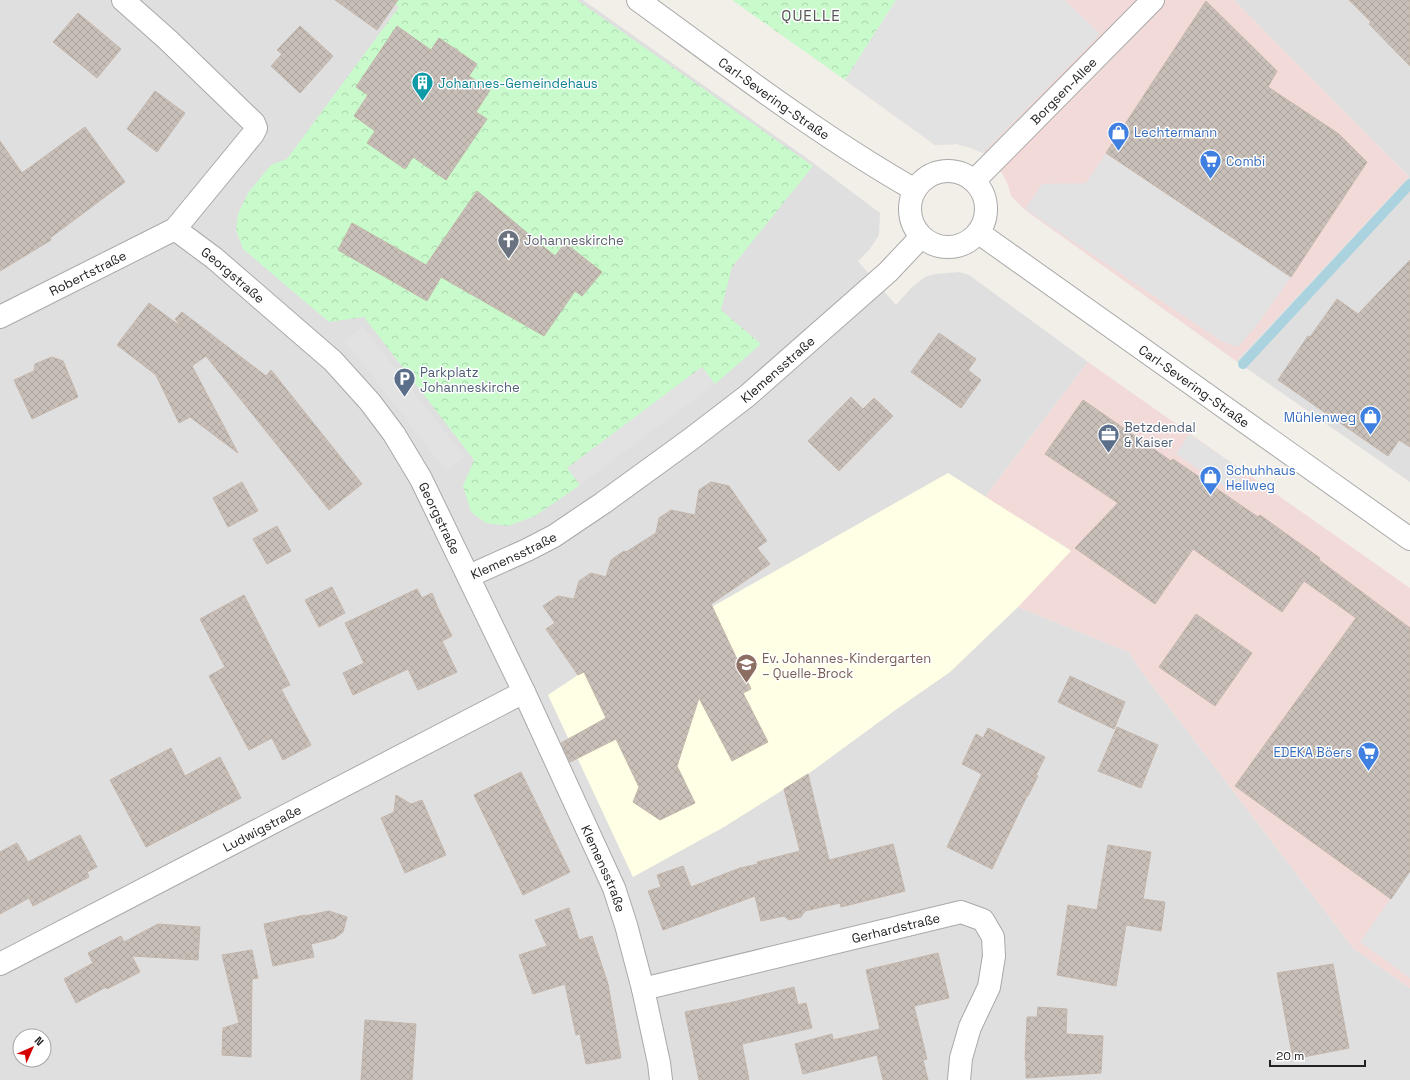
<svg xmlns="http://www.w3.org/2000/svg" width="1410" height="1080" font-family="'Space Grotesk',sans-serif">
  <defs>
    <pattern id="park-crowns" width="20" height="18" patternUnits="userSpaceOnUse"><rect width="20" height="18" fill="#c8facc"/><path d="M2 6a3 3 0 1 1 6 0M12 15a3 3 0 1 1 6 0" fill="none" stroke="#acd6af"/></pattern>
    <pattern id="building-cross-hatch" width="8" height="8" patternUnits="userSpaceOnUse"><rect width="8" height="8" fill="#c7bfb8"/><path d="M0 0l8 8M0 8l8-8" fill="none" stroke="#aba49e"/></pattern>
  </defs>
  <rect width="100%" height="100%" fill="#f2efe9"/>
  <g fill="#e0dfdf" fill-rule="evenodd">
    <path d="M0,0H583L808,159L880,213L879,235L869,250L858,261L896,305L912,287L925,277L935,274L959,272L969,275L1088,362L985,497L1071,551L1018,607L1129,652L1139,668L1354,949L1410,988V1080H0ZM20,1036H44V1060H20Z"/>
    <path d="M1234,0H1410V482L1236,361L1409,177Z"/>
  </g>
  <g fill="#f2dad9">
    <path d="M896,0H1234L1409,177L1236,361L1025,210L1011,196L1008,185L1002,173L983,153L971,148L957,144L935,145L845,80Z"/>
    <path d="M1088,362L1410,588V988L1354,949L1139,668L1129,652L1018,607L1071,550L985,497Z"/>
  </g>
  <path fill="#ffffe5" d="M948,473L1071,551L1018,607L950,672L894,711L808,774L724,827L633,877L548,695L578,675L687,621Z"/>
  <g fill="url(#park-crowns)">
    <path d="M389,0H577L813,166L732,267L721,310L761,344L715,384L702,367L568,468L580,485L535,516L508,526L486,523L471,512L463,486L474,460L364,317L329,322L243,249L236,230L238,214L248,193L271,165L287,159L399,7Z"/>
    <path d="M732,0H896L845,80Z"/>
  </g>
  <g fill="#e2e2e2">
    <path d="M896,0H1065L1100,34L983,153L971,148L957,144L935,145L845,80Z"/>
    <path d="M1106,153L1291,277L1260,321L1238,347L1221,341L1025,209L1042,184L1086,183Z"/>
    <path d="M363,327L465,457L446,471L345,341Z"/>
    <path d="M702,367L715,384L580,485L567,468Z"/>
    <path d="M1189,434L1245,472L1232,492L1176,454Z"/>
    <path d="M1410,871V978L1360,942Z"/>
  </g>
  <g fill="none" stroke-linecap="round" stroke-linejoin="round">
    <path stroke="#aad3df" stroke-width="10" d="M1243,364L1410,184"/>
  </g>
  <g fill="url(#building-cross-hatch)" stroke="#c4b6ab">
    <path d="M335,0H398L377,30Z"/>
    <path d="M1349,0H1410V66L1369,24L1371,22Z"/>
    <path d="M1206,1L1277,71L1268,87L1339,134L1367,162L1291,277L1106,153Z"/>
    <path d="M78,13L121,49L97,78L53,42Z"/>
    <path d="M300,26L333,56L300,93L271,66L282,54L277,50Z"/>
    <path d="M397,26L431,50L439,38L477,64L469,76L490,90L476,112L487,119L446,180L413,157L405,169L367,143L375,131L354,116L368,95L356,87Z"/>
    <path d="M155,91L185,113L157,152L127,129Z"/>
    <path d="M85,127L125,182L50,238L51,240L0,271V141L22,173Z"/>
    <path d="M477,191L555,256L565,243L602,272L582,296L575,291L544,336L441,277L427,301L338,250L352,223L426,265Z"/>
    <path d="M1410,260V447L1399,440L1388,456L1278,380L1308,336L1310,337L1337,299L1358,314Z"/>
    <path d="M149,303L183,328L175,319L182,312L266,376L271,370L362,484L329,510L206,356L192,366L238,453L190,417L179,423L156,375L117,345Z"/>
    <path d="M939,333L976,359L968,370L981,380L961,408L911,372Z"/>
    <path d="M52,357L63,361L78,397L32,419L14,380L34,371L35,364Z"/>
    <path d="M851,397L863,409L874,398L893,416L839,471L808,441Z"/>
    <path d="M1083,400L1171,461L1173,459L1258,517L1260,515L1320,558L1319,560L1410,628V871L1391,899L1235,786L1356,618L1304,581L1282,612L1193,549L1155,604L1075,548L1118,503L1045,454Z"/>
    <path d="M242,482L258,511L228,527L213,498Z"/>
    <path d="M711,482L729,486L767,541L757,548L770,564L711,604L751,689L743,693L768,742L732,761L699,698L677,766L695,803L660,820L633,802L639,787L616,739L570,762L561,743L606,718L584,672L578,675L546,629L555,623L543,606L558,596L574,599L579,581L591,573L606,577L611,560L624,551L626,552L656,533L659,518L671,510L695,515L699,490Z"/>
    <path d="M277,526L291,551L267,564L253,539Z"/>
    <path d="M332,587L345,613L319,627L305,600Z"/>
    <path d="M417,589L422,598L432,593L438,608L452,636L442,641L457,672L418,690L408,669L353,695L343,673L364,663L345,623Z"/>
    <path d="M244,595L290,685L281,689L311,745L283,760L272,738L249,750L209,676L225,667L200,619Z"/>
    <path d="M1196,614L1252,653L1215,706L1159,667Z"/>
    <path d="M1070,676L1125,702L1114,729L1058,702Z"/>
    <path d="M1117,727L1158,745L1141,788L1098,771Z"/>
    <path d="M988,728L1045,757L1036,775L1038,776L1028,796H1027L992,869L947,847L982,774L962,764L976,734L983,738Z"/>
    <path d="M171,748L185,776L220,757L241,798L146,847L110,780Z"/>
    <path d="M521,772L570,872L523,895L474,795Z"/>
    <path d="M808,774L829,860L893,844L905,891L841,907L840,903L805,911L801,917L789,920L784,916L761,921L755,896L663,930L648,891L661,887L657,875L683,866L691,887L740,868L758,864L757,862L800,851L784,789Z"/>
    <path d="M396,795L411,804L422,800L446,855L405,873L381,818L394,812Z"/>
    <path d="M80,835L97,867L87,872L89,877L33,906L29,898L0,914V852L17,843L28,862Z"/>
    <path d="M1108,845L1151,852L1143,899L1165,902L1161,931L1126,925L1116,986L1057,975L1068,905L1097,910Z"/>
    <path d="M569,908L579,940L592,936L608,984L621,1058L586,1064L580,1034L576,1035L565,984L533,994L519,955L547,946L535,920Z"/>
    <path d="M329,911L347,917L343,932L335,938L311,944L314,957L273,966L264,924L305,915V916Z"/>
    <path d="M158,924L200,927L198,960L132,956L140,972L107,989L106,987L76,1003L64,979L93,963L88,953L121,936L124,942Z"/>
    <path d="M252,950L258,978L252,979L251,1057L222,1055L223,1028L239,1023L222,955Z"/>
    <path d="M938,953L949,998L914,1006L927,1059L923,1060L928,1080H883L877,1055L803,1074L795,1044L832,1034L833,1040L880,1029L866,970Z"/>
    <path d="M1333,964L1349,1048L1293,1059L1277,973Z"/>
    <path d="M794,987L798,1005L806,1003L812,1028L742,1044L749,1080H699L685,1012L733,1002Z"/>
    <path d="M1038,1007L1067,1009L1066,1034L1103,1036L1101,1073L1026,1078V1060H1025L1027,1017H1037Z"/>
    <path d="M365,1020L416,1024L412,1080H361Z"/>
  </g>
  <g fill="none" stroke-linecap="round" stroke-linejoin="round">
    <defs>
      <g id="minor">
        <path id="s1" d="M974,181L1153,0"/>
        <path id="s2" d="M175,229L214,258L333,361L370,402L394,434L421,479L524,692L614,888L626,925L643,989L659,1063L661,1080"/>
        <path id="s3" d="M0,317L175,229L253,134L256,128L254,123L168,40L123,0"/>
        <path id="s4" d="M469,576L527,550L554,536L603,503L691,439L747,396L888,272L921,237"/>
        <path id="s5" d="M0,964L524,692"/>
        <path id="s6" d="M643,989L961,912L983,920L993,937L994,956L989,987L970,1027L961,1058L959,1080"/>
      </g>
      <g id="tertiary">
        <path id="s7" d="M638,0C729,66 817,134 915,190"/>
        <circle cx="948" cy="209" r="38"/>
        <path id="s8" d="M979,233L1410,539"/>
      </g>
    </defs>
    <use href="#minor" stroke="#a9a9a9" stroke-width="24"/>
    <use href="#tertiary" stroke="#a9a9a9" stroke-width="24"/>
    <use href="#minor" stroke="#fff" stroke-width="22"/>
    <use href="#tertiary" stroke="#fff" stroke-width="22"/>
  </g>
  <defs>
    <symbol id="building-pin" viewBox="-11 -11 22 30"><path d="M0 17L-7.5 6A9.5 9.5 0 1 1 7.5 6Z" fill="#0f9aa8" stroke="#fff"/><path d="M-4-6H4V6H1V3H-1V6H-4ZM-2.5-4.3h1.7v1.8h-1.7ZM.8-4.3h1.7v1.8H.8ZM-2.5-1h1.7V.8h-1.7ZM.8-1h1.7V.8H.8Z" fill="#fff"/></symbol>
    <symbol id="shop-pin" viewBox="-11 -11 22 30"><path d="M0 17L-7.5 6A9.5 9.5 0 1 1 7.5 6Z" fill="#3f7fe0" stroke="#fff"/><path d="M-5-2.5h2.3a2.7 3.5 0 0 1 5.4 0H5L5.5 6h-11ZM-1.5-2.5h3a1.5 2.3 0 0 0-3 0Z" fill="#fff"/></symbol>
    <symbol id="supermarket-pin" viewBox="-11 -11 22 30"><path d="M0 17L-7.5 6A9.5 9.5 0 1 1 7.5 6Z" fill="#3f7fe0" stroke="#fff"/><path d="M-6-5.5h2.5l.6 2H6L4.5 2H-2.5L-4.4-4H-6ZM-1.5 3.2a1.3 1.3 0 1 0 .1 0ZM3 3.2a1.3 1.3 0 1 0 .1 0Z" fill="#fff"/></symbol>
    <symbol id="church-pin" viewBox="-11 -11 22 30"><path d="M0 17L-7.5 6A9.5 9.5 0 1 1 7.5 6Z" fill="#6b7280" stroke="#fff"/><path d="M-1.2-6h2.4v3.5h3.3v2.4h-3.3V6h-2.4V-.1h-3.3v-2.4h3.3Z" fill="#fff"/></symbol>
    <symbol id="parking-pin" viewBox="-11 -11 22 30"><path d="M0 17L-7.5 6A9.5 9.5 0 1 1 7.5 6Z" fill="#5c6f8a" stroke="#fff"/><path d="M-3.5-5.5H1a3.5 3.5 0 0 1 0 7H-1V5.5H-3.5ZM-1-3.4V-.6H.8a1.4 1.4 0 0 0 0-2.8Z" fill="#fff"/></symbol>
    <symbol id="office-pin" viewBox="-11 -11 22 30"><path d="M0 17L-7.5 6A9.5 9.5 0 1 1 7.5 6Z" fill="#5c6f8a" stroke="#fff"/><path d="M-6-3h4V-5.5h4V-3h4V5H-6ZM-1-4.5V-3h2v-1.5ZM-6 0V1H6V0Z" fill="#fff"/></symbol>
    <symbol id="school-pin" viewBox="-11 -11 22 30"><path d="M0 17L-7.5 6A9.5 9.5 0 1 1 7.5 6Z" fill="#8d6e63" stroke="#fff"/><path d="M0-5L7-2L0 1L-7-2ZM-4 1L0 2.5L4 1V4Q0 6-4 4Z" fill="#fff"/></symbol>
  </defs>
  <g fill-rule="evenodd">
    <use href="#building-pin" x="410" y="70" width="25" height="34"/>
    <use href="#shop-pin" x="1106" y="120" width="25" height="34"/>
    <use href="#supermarket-pin" x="1198" y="148" width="25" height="34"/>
    <use href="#church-pin" x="496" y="228" width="25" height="34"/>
    <use href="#parking-pin" x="392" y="366" width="25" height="34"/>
    <use href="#shop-pin" x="1358" y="404" width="25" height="34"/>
    <use href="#office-pin" x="1096" y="422" width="25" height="34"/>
    <use href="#shop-pin" x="1198" y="464" width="25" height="34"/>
    <use href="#school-pin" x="734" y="652" width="25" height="34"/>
    <use href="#supermarket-pin" x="1356" y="740" width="25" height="34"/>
  </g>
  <g text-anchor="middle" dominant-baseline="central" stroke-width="3" stroke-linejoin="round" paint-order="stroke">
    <g font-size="13" fill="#0d838f" stroke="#fff" text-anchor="start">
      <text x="438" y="83">Johannes-Gemeindehaus</text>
    </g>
    <g font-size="13" fill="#222" stroke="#fff">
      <text stroke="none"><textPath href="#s1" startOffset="127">Borgsen-Allee</textPath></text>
      <text stroke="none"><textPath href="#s7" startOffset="168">Carl-Severing-Straße</textPath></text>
      <text stroke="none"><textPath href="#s3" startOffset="98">Robertstraße</textPath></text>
      <text stroke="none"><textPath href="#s2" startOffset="74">Georgstraße</textPath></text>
      <text stroke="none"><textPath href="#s4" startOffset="373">Klemensstraße</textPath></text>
      <text stroke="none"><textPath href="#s8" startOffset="264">Carl-Severing-Straße</textPath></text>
      <text stroke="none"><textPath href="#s2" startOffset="397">Georgstraße</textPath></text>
      <text stroke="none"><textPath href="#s4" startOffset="49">Klemensstraße</textPath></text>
      <text stroke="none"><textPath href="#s5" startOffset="295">Ludwigstraße</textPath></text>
      <text stroke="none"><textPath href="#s2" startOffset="784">Klemensstraße</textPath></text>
      <text stroke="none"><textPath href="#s6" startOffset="260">Gerhardstraße</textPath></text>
    </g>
    <g font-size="13" fill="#366cbe" stroke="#fff" text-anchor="start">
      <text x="1134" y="132">Lechtermann</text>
      <text x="1226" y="161">Combi</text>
      <text x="1356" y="417" text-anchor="end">Mühlenweg</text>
      <text x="1226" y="470">Schuhhaus<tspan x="1226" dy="15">Hellweg</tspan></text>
      <text x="1352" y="752" text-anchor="end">EDEKA Böers</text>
    </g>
    <g font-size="13" fill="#5b616d" stroke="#fff" text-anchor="start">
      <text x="524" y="240">Johanneskirche</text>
    </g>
    <g font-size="13" fill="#4e5e75" stroke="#fff" text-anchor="start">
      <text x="420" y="372">Parkplatz<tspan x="420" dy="15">Johanneskirche</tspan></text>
      <text x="1124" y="427">Betzdendal<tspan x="1124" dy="15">&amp; Kaiser</tspan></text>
    </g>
    <g font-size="13" fill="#785e54" stroke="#fff" text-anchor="start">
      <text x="762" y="658">Ev. Johannes-Kindergarten<tspan x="762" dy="15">– Quelle-Brock</tspan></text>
    </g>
    <g font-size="15" letter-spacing="1" fill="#555" stroke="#fff">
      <text x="811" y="15">QUELLE</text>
    </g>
  </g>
  <g transform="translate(32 1048) rotate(45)"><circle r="19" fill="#ffffff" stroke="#a7a7a7"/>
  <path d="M0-3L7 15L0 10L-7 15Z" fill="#d40000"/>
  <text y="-6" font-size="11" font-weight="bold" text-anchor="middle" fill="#222222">N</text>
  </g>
  <path d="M1270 1060v6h95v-6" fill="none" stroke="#222222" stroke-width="2"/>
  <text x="1276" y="1060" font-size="12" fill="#222222" stroke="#ffffff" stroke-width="3" paint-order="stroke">20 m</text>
</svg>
